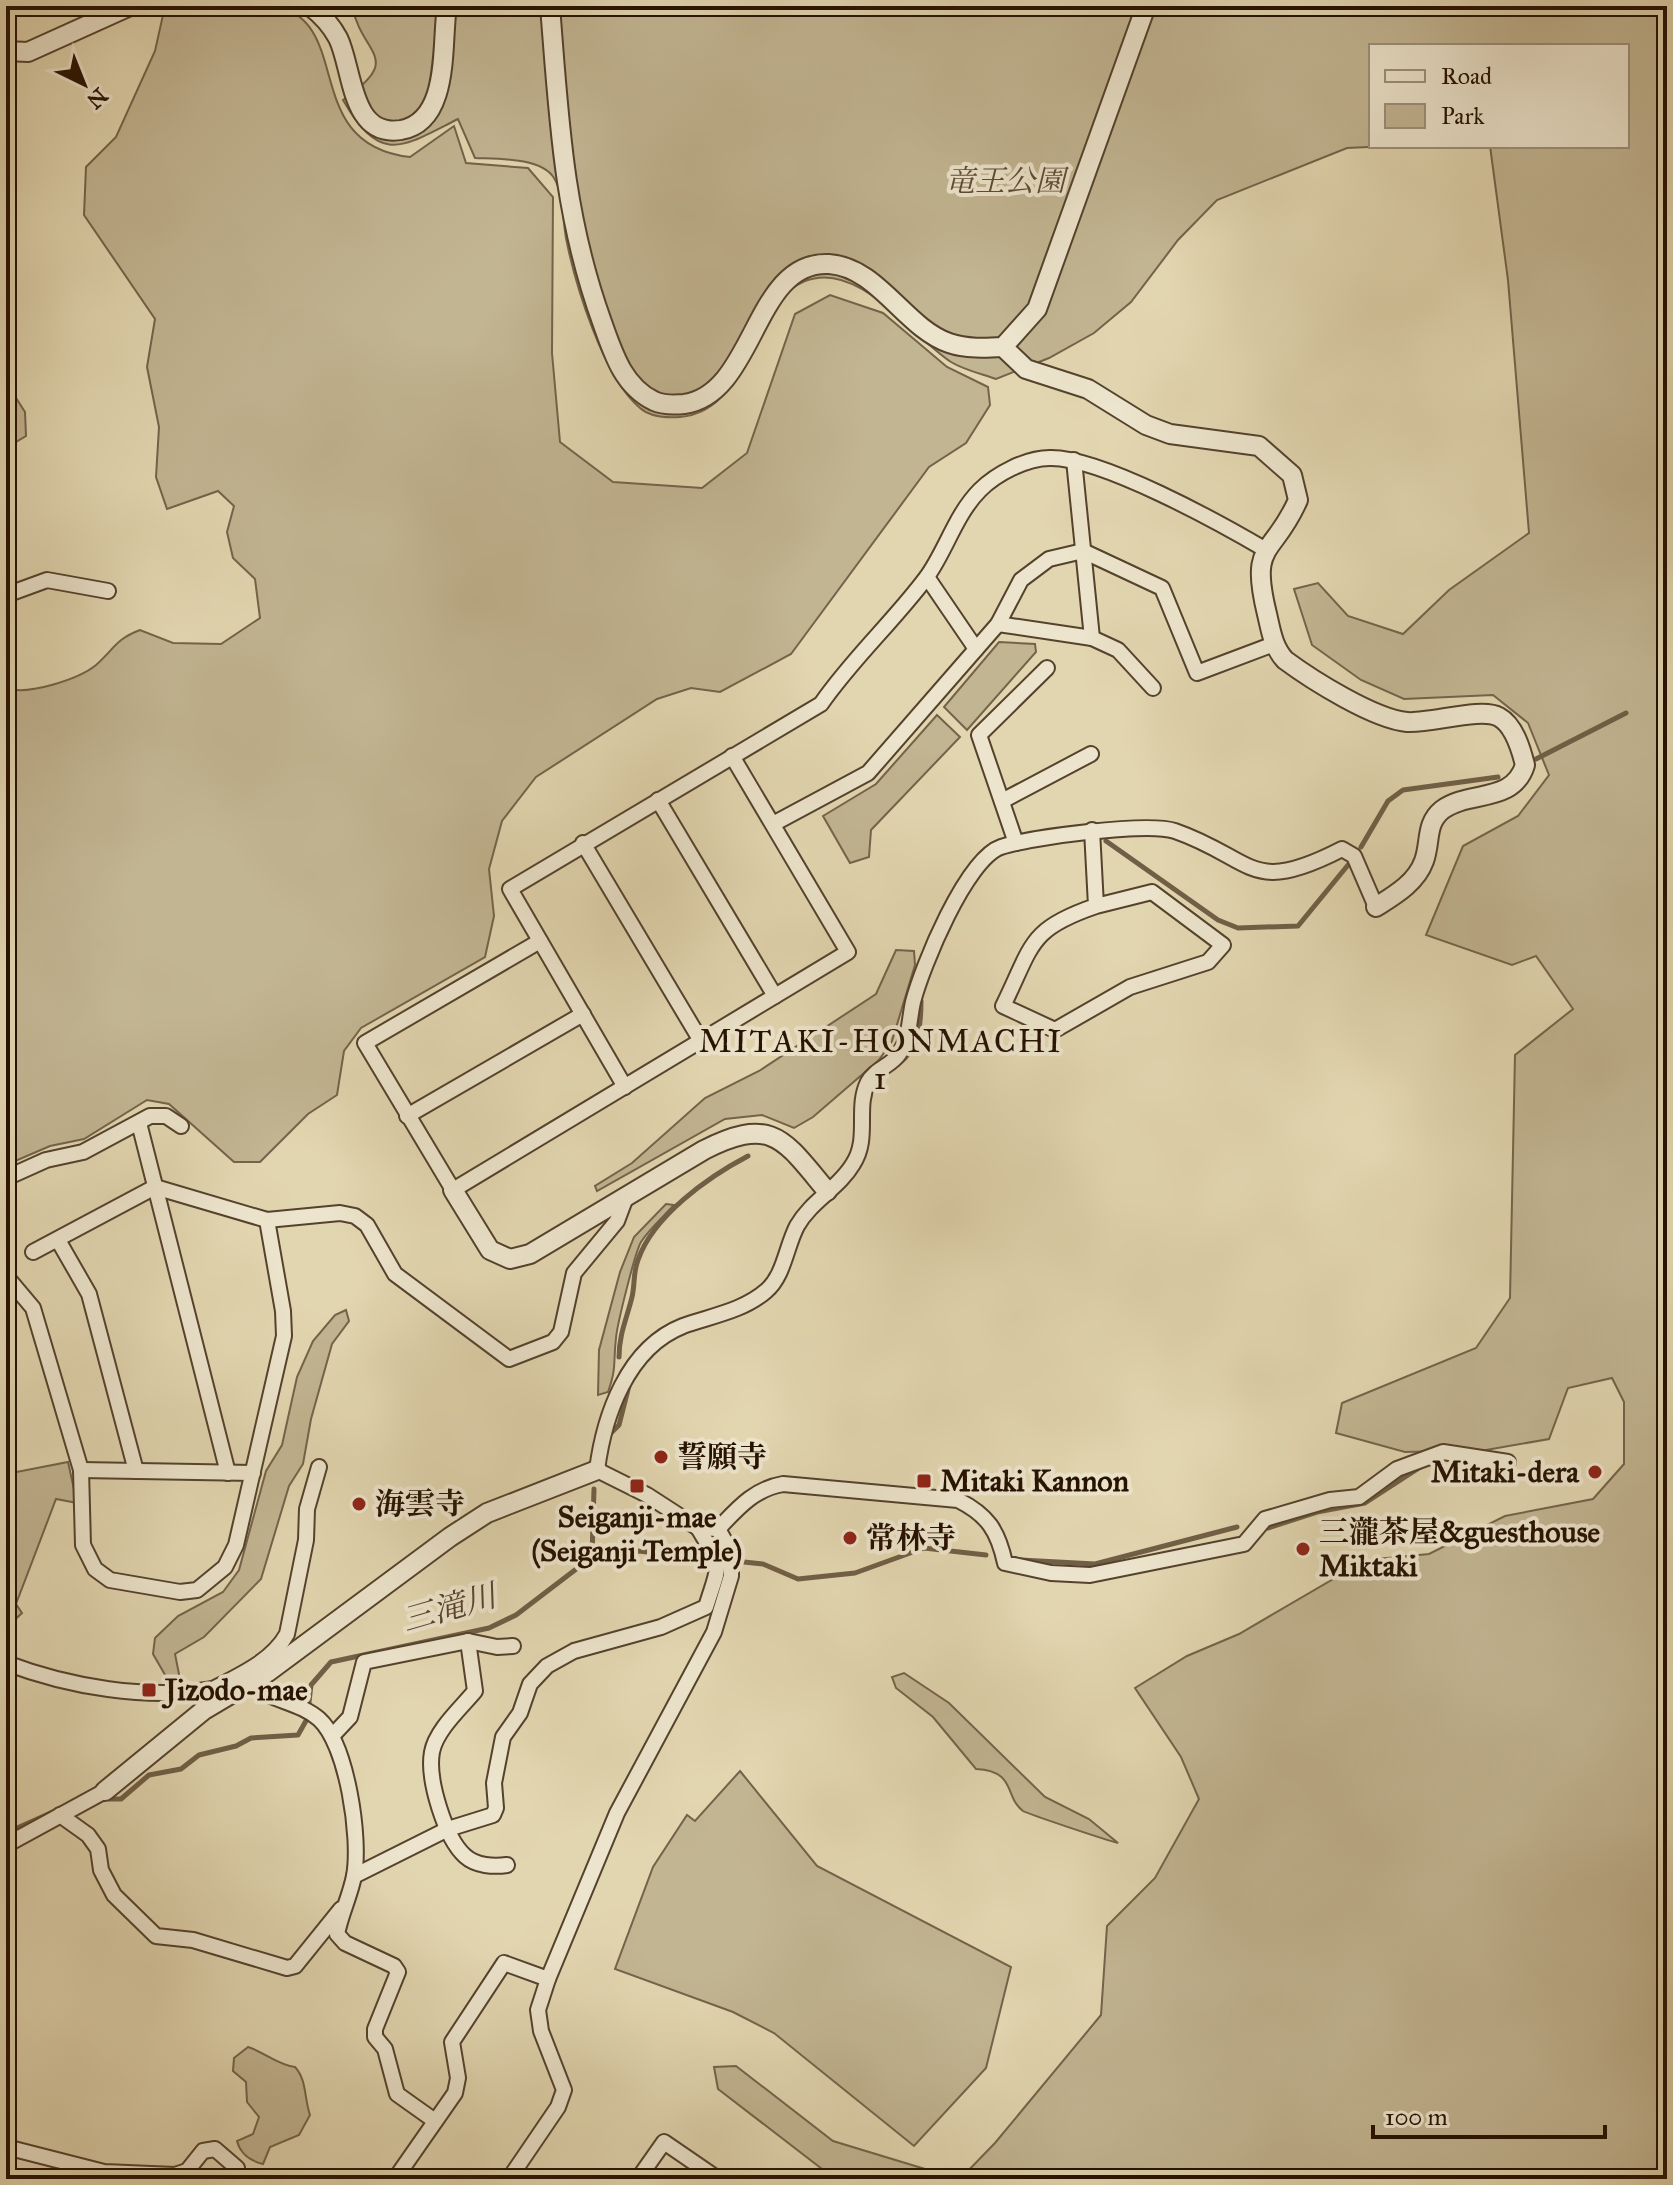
<svg xmlns="http://www.w3.org/2000/svg" width="1673" height="2185" font-family="'IM FELL Great Primer','Noto Serif JP',serif">
  <rect width="100%" height="100%" fill="#e2d6b0"/>
  <filter id="stains"><feTurbulence type="fractalNoise" baseFrequency=".0025" numOctaves="4"/><feColorMatrix values="0 0 0 0 .2 0 0 0 0 .09 0 0 0 0 .02 0 0 0 .5 -.17"/></filter>
  <radialGradient id="worn" r=".72"><stop offset=".6" stop-color="#630" stop-opacity="0"/><stop offset="1" stop-color="#630" stop-opacity=".3"/></radialGradient>
  <g fill="#c2b592" stroke="#74634a" stroke-width="2">
    <path d="M165,6C198,6 244,0 275,6C355,22 299,144 410,157L454,126L466,163L528,168L553,197L552,353L560,442L613,482L702,488L747,453L795,314L830,295L883,313L947,367L988,387L990,405L966,443L929,467L791,654L720,692L691,688L657,699L536,777L502,821L489,869L494,916L485,957L361,1028L344,1051L337,1095L308,1114L260,1162H234L169,1104L147,1100L84,1139L50,1146L6,1165V688C27,696 79,679 96,665C114,649 116,639 140,630L173,643L221,644L260,618L255,579L233,558L227,532L234,506L218,491L167,509L156,477L159,427L147,367L155,319L84,215L86,167L116,137L155,51Z"/>
    <path d="M352,6H1667V2179H960L995,2143L1101,2015L1107,1926L1155,1878L1199,1799L1181,1757L1135,1688L1187,1656L1239,1634L1366,1560L1429,1554L1505,1516L1593,1499L1624,1464V1402L1612,1378L1568,1388L1549,1439L1486,1450L1405,1452L1336,1433L1342,1403L1476,1348L1510,1298L1515,1055L1573,1009L1536,956L1512,965L1426,935L1463,846L1518,816L1549,775L1528,723L1493,695L1404,699L1361,680L1312,645L1294,589L1318,583L1348,616L1403,634L1449,590L1529,533L1508,280L1490,146H1627V46H1371V146H1390L1347,148L1217,200L1178,240L1131,302L1094,333L1049,358L996,379C982,374 964,370 951,362C910,335 859,260 805,281C751,302 752,411 680,417C666,418 650,417 640,408C603,377 575,284 566,238C563,221 563,192 554,178C541,157 497,159 475,158L458,119C402,147 381,166 343,100C405,57 362,56 352,6Z"/>
    <path d="M6,382L25,412L26,436L6,448Z"/>
    <path d="M999,642L1035,644L1036,652L967,730L944,707Z"/>
    <path d="M937,715L960,737L871,830L869,857L850,863L823,816L876,784Z"/>
    <path d="M896,950L914,951L915,965L892,1041L879,1060L813,1117L794,1128L762,1115L725,1119L597,1191L595,1186L632,1163L705,1098L759,1071L876,994Z"/>
    <path d="M666,1204L674,1205C663,1217 649,1229 641,1242C635,1252 617,1325 616,1338C613,1362 617,1367 608,1392L598,1395L599,1350L620,1272L634,1237Z"/>
    <path d="M346,1310L349,1321L332,1344L311,1419L303,1464L289,1486L261,1579L204,1637L175,1654L180,1679L168,1680L153,1654L155,1638L178,1616L223,1592L239,1570L266,1471L282,1445L297,1377L313,1341L335,1315Z"/>
    <path d="M68,1462L77,1503L56,1499L16,1604L22,1613L6,1628V1474Z"/>
    <path d="M904,1673L949,1703L1045,1797L1089,1819L1118,1843C1109,1841 1028,1814 1023,1811C1004,1797 1017,1771 976,1769L933,1717L896,1688L892,1677Z"/>
    <path d="M740,1771L817,1866L1011,1967L986,2068L914,2146L774,2033L733,2012L615,1969L653,1867L687,1815L695,1821Z"/>
    <path d="M248,2047C264,2052 278,2065 295,2067C307,2080 304,2098 310,2115L299,2135L270,2147L263,2164C250,2161 240,2153 237,2141L253,2134L259,2117L247,2102L246,2082L233,2071L234,2058Z"/>
    <path d="M736,2066L833,2141L958,2179H835L718,2089L714,2067Z"/>
  </g>
  <g fill="none" stroke-linecap="round" stroke-linejoin="round">
    <g stroke="#705f46" stroke-width="5">
      <path d="M1536,759L1626,713"/>
      <path d="M1106,841L1218,920L1238,928L1298,926L1348,865"/>
      <path d="M1361,847L1388,801L1403,790L1498,777"/>
      <path d="M898,1064C919,1049 921,1024 921,1001"/>
      <path d="M619,1357C619,1334 627,1318 632,1297C635,1285 633,1272 638,1260C653,1216 708,1177 748,1156"/>
      <path d="M610,1434L619,1425L630,1382"/>
      <path d="M1268,1528L1317,1512L1365,1503L1422,1466"/>
      <path d="M592,1557L594,1489"/>
      <path d="M1021,1560L1095,1564L1237,1527"/>
      <path d="M109,1799H121L149,1775L181,1769L199,1755L236,1746L251,1738L298,1735L307,1719L311,1685L331,1662L489,1628L516,1615L592,1557L638,1551L763,1564L798,1579L855,1573L924,1548L986,1555"/>
      <path d="M6,1833L53,1812"/>
    </g>
    <defs>
      <g id="minor">
        <path d="M1074,460L1092,638"/>
        <path d="M927,577L976,649"/>
        <path d="M6,595L47,580L108,591"/>
        <path d="M998,624L1092,638L1118,650L1153,688"/>
        <path d="M658,800L775,996"/>
        <path d="M1002,801L1091,754"/>
        <path d="M773,824L868,773L998,624L1021,580L1049,559L1083,551L1162,588L1197,673L1274,644"/>
        <path d="M1092,830L1096,906L1152,892L1223,945L1208,962L1130,987L1055,1030L1003,1006C1033,945 1028,929 1096,906"/>
        <path d="M583,843L701,1041"/>
        <path d="M1016,843L979,735L1047,668"/>
        <path d="M1376,907L1354,856L1342,849C1249,897 1255,859 1175,831C1148,822 1030,837 1001,847C966,859 922,967 913,1002C909,1020 910,1038 899,1054C892,1065 874,1070 868,1082C855,1108 870,1138 853,1164C839,1188 811,1201 797,1226C786,1247 784,1276 766,1291C743,1311 711,1316 683,1326C627,1348 604,1416 597,1470L647,1495L698,1528L718,1529C738,1508 754,1489 783,1484L958,1500C988,1515 998,1531 1005,1563L1051,1573L1090,1575L1244,1544L1265,1519L1330,1500L1359,1497L1397,1469L1443,1452L1508,1462"/>
        <path d="M540,941L365,1043L453,1190L848,952L732,756"/>
        <path d="M625,1087L510,889L821,704C852,659 893,622 926,578C946,551 955,515 980,490C996,474 1026,458 1050,458C1101,457 1220,523 1266,550"/>
        <path d="M407,1116L583,1014"/>
        <path d="M139,1123L228,1473"/>
        <path d="M6,1178L46,1160L83,1152L150,1116H166L181,1126"/>
        <path d="M58,1240L89,1294L136,1471"/>
        <path d="M33,1252L155,1187L267,1220L340,1213L355,1216L367,1225L395,1274L509,1359L553,1342L561,1332L574,1273L617,1221L626,1197"/>
        <path d="M6,1276L33,1308L81,1470L83,1545L95,1569L110,1580L180,1592L197,1590L225,1567L236,1545L284,1336L283,1311L267,1220"/>
        <path d="M81,1470L253,1473"/>
        <path d="M468,1641L475,1691C461,1708 436,1730 432,1752C427,1779 445,1838 465,1856C476,1866 494,1867 507,1865"/>
        <path d="M6,1663C69,1687 147,1700 213,1689L218,1696"/>
        <path d="M249,1683C270,1701 300,1702 319,1719C347,1744 361,1838 354,1876C350,1896 341,1914 337,1934L345,1943L394,1966L398,1972L375,2029V2037L385,2049L397,2094L435,2121"/>
        <path d="M213,1689C240,1675 272,1661 287,1634L306,1540L307,1509L319,1467"/>
        <path d="M334,1734L350,1717L364,1662L468,1641L497,1647L513,1646"/>
        <path d="M60,1815L88,1835L98,1849L101,1870L114,1895L156,1936L193,1940L287,1968L295,1966L341,1909"/>
        <path d="M6,1845L105,1791"/>
        <path d="M354,1876L448,1829L493,1815L496,1808L494,1783L503,1737L520,1713L530,1684L547,1666L574,1651L661,1627L706,1607C721,1559 723,1570 698,1528"/>
        <path d="M6,2147L104,2172L175,2175L187,2171L203,2151L215,2149L237,2168L239,2179"/>
        <path d="M395,2179L455,2093L458,2078L452,2042L504,1963L548,1979"/>
        <path d="M509,2179L558,2107L564,2090L541,2031L538,2010L548,1979L617,1813L714,1632L731,1576V1552L718,1529"/>
        <path d="M638,2179L664,2142L718,2179"/>
      </g>
      <g id="tertiary">
        <path d="M310,6C322,15 331,25 338,38C353,68 350,138 401,130C451,121 441,43 447,6"/>
        <path d="M550,6C559,119 563,214 602,322C613,353 623,386 654,401C663,405 674,405 684,404C756,394 753,260 829,264C878,267 905,328 949,343C966,349 986,348 1003,347L1037,309L1146,6"/>
        <path d="M6,51L28,52L130,6"/>
        <path d="M1003,347L1026,369L1088,389L1146,425L1170,434L1259,446L1292,475L1298,500C1273,557 1249,541 1267,614C1271,631 1273,647 1285,660C1312,680 1374,719 1407,722C1430,724 1481,707 1499,717C1514,725 1521,749 1525,765C1513,804 1469,790 1442,810C1425,824 1431,842 1424,861C1416,883 1395,895 1376,907"/>
        <path d="M453,1190L490,1250L510,1259L530,1254L704,1150C773,1115 784,1140 827,1191"/>
        <path d="M105,1791L204,1710L268,1672L450,1537L487,1513L597,1470"/>
      </g>
    </defs>
    <use href="#minor" stroke="#54422d" stroke-width="18"/>
    <use href="#tertiary" stroke="#54422d" stroke-width="22"/>
    <use href="#minor" stroke="#ece4cc" stroke-width="14"/>
    <use href="#tertiary" stroke="#ece4cc" stroke-width="18"/>
  </g>
  <g fill="#8f2418" stroke="#ece4cc" stroke-width="3">
    <circle cx="661" cy="1457" r="8"/>
    <circle cx="1595" cy="1472" r="8"/>
    <rect x="916" y="1473" width="16" height="16" rx="4"/>
    <rect x="629" y="1478" width="16" height="16" rx="4"/>
    <circle cx="359" cy="1504" r="8"/>
    <circle cx="850" cy="1538" r="8"/>
    <circle cx="1303" cy="1549" r="8"/>
    <rect x="141" y="1682" width="16" height="16" rx="4"/>
  </g>
  <g text-anchor="middle" dominant-baseline="central" stroke-width="8" stroke-linejoin="round" paint-order="stroke">
    <g font-size="30" font-style="italic" fill="#5c4a34" stroke="#ece4cc">
      <text x="1005" y="181">竜王公園</text>
    </g>
    <g font-size="30" font-weight="bold" fill="#251101" stroke="#ece4cc" text-anchor="start">
      <text x="677" y="1457">誓願寺</text>
      <text x="1579" y="1472" text-anchor="end">Mitaki-dera</text>
      <text x="940" y="1481">Mitaki Kannon</text>
      <text x="375" y="1504">海雲寺</text>
      <text x="637" y="1517" text-anchor="middle">Seiganji-mae<tspan x="637" dy="34">(Seiganji Temple)</tspan></text>
      <text x="1319" y="1532">三瀧茶屋&amp;guesthouse<tspan x="1319" dy="34">Miktaki</tspan></text>
      <text x="866" y="1538">常林寺</text>
      <text x="165" y="1690">Jizodo-mae</text>
    </g>
    <g font-size="32" letter-spacing="2" fill="#251101" stroke="#ece4cc">
      <text x="881" y="1041">MITAKI-HONMACHI<tspan x="881" dy="37">1</tspan></text>
    </g>
    <g font-size="32" font-style="italic" fill="#57452f" stroke="#ece4cc">
      <text transform="translate(449 1608) rotate(-16)">三滝川</text>
    </g>
  </g>
  <rect width="1673" height="2185" fill="none" stroke="#e2d6b0" stroke-width="32"/>
  <rect x="8" y="8" width="1657" height="2169" fill="none" stroke="#251101" stroke-width="4"/>
  <rect x="16" y="16" width="1641" height="2153" fill="none" stroke="#251101" stroke-width="2"/>
  <rect x="1369" y="44" width="260" height="104" fill="#ece4cc" stroke="#9c907b" stroke-width="2"/>
  <rect x="1385" y="70" width="40" height="12" fill="#ece4cc" stroke="#9c907b" stroke-width="2"/>
  <text x="1441" y="84" font-size="24" fill="#251101">Road</text>
  <rect x="1385" y="104" width="40" height="24" fill="#c2b592" stroke="#9c907b" stroke-width="2"/>
  <text x="1441" y="124" font-size="24" fill="#251101">Park</text>
  <g transform="translate(84 84) rotate(137)" stroke="#ece4cc" stroke-width="6" paint-order="stroke">
  <path d="M0-6L14 30L0 20L-14 30Z" fill="#251101"/>
  <text y="-12" font-size="22" font-weight="bold" text-anchor="middle" fill="#251101">N</text>
  </g>
  <path d="M1373 2125v12h232v-12" fill="none" stroke="#251101" stroke-width="4"/>
  <text x="1385" y="2125" font-size="24" fill="#251101" stroke="#ece4cc" stroke-width="6" paint-order="stroke">100 m</text>
  <rect width="100%" height="100%" filter="url(#stains)"/>
  <rect width="100%" height="100%" fill="url(#worn)"/>
</svg>
